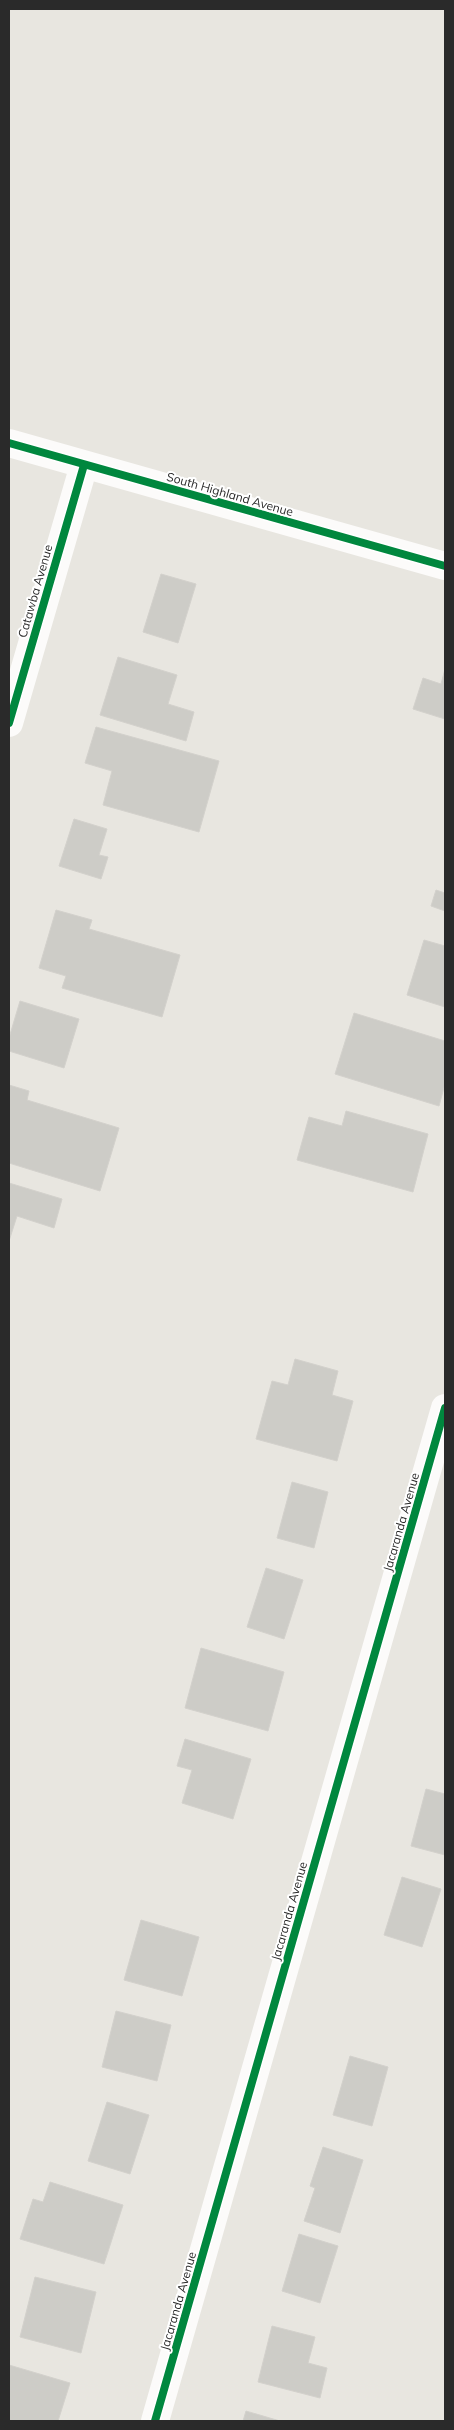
<svg xmlns="http://www.w3.org/2000/svg" width="454" height="2430" font-family="Mulish,sans-serif">
  <rect width="100%" height="100%" fill="#e8e6e0"/>
  <g fill="#cdccc7" stroke="#d3d1cc">
    <path d="M161,574L196,584L178,643L143,632Z"/>
    <path d="M118,657L177,675L168,704L194,712L186,741L100,715Z"/>
    <path d="M445,669V719L413,709L423,678L441,684Z"/>
    <path d="M96,727L219,761L199,832L103,805L112,771L85,763Z"/>
    <path d="M74,819L107,829L99,855L108,857L101,879L59,866Z"/>
    <path d="M436,890L445,893V911L431,906Z"/>
    <path d="M56,910L92,920L89,929L180,955L162,1017L62,988L66,976L39,968Z"/>
    <path d="M424,940L445,946V1007L407,995Z"/>
    <path d="M20,1001L79,1019L64,1068L9,1051V1038Z"/>
    <path d="M354,1013L445,1041V1084L439,1106L335,1074Z"/>
    <path d="M9,1085L29,1091L27,1100L119,1128L100,1191L9,1163Z"/>
    <path d="M346,1111L428,1134L413,1192L297,1160L309,1117L342,1126Z"/>
    <path d="M9,1183L62,1199L54,1228L17,1216L9,1241Z"/>
    <path d="M295,1359L338,1371L332,1395L353,1401L337,1461L256,1439L272,1381L288,1385Z"/>
    <path d="M292,1482L328,1492L314,1548L277,1538Z"/>
    <path d="M266,1568L303,1580L284,1639L247,1627Z"/>
    <path d="M201,1648L284,1672L268,1731L185,1708Z"/>
    <path d="M185,1739L251,1759L233,1819L182,1803L192,1770L177,1766Z"/>
    <path d="M426,1789L445,1794V1855L411,1846Z"/>
    <path d="M402,1877L441,1889L422,1947L384,1935Z"/>
    <path d="M141,1920L199,1937L182,1996L124,1980Z"/>
    <path d="M116,2011L171,2025L157,2081L102,2067Z"/>
    <path d="M350,2056L388,2067L372,2126L333,2115Z"/>
    <path d="M107,2102L149,2115L130,2174L88,2161Z"/>
    <path d="M323,2147L363,2160L340,2233L304,2221L315,2188L310,2186Z"/>
    <path d="M50,2182L123,2205L104,2264L20,2239L33,2199L43,2202Z"/>
    <path d="M299,2234L338,2246L320,2303L282,2291Z"/>
    <path d="M35,2277L96,2292L81,2353L20,2337Z"/>
    <path d="M272,2326L315,2337L308,2363L327,2368L320,2398L258,2382Z"/>
    <path d="M9,2365L70,2383L58,2421H9Z"/>
    <path d="M246,2411L280,2421H243Z"/>
  </g>
  <g fill="none" stroke-linecap="round" stroke-linejoin="round">
    <g stroke="#fcfbfa" stroke-width="28">
      <path d="M9,723L84,465"/>
      <path d="M155,2421L445,1408"/>
    </g>
    <path stroke="#fcfbfa" stroke-width="28" d="M9,443L445,566"/>
    <defs>
      <g id="cycleway">
        <path d="M9,443L445,566"/>
        <path d="M9,723L84,465"/>
        <path d="M155,2421L445,1408"/>
      </g>
    </defs>
    <use href="#cycleway" stroke="#fff" stroke-width="11"/>
    <use href="#cycleway" stroke="#00873e" stroke-width="8"/>
  </g>
  <g text-anchor="middle" dominant-baseline="central" stroke-width="4" stroke-linejoin="round" paint-order="stroke">
    <g font-size="12" fill="#2a2a2a" stroke="#fff">
      <text transform="translate(230 494) rotate(16)">South Highland Avenue</text>
      <text transform="translate(35 591) rotate(-74)">Catawba Avenue</text>
      <text transform="translate(401 1522) rotate(-74)">Jacaranda Avenue</text>
      <text transform="translate(289 1911) rotate(-74)">Jacaranda Avenue</text>
      <text transform="translate(178 2301) rotate(-74)">Jacaranda Avenue</text>
    </g>
  </g>
  <rect width="454" height="2430" fill="none" stroke="#2a2a2a" stroke-width="20"/>
</svg>
